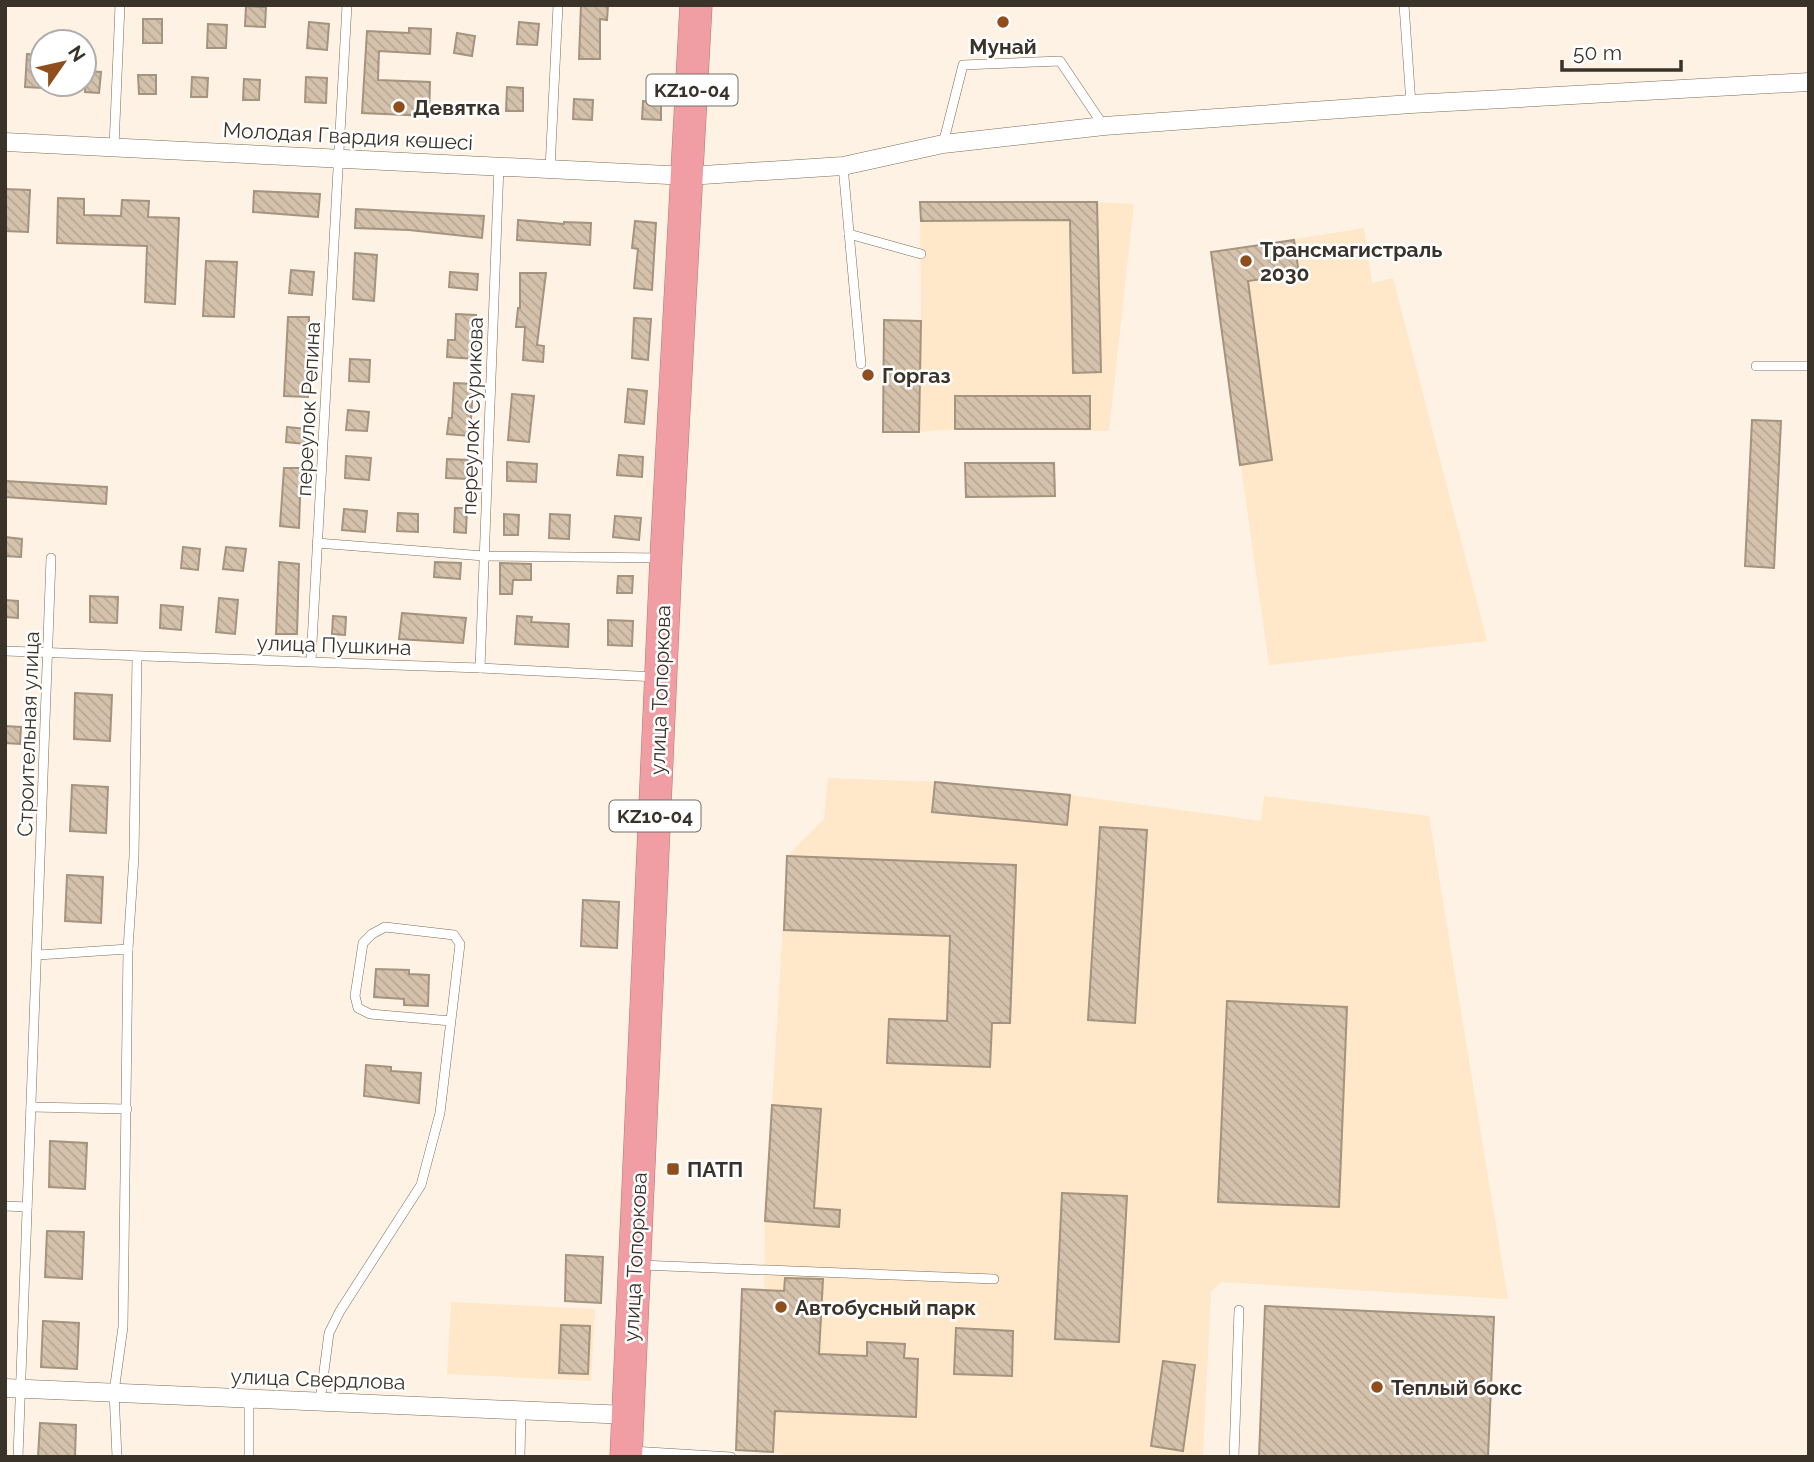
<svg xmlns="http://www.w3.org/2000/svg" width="1814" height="1462" font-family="Raleway,sans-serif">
  <defs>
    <pattern id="building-back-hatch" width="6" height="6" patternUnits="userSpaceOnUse" patternTransform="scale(1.75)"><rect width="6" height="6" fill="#d5c2ac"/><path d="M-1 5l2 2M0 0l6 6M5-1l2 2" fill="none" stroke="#b8a794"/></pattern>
  </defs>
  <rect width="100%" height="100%" fill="#fdf2e4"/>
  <g fill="#ffe7c9">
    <path d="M920,202H1097L1134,204L1109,431L955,429L919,432H883L884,320H921Z"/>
    <path d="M1364,228L1372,283L1393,278L1487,641L1269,665L1211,253Z"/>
    <path d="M828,778L935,782L1070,795L1261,821L1264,796L1429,816L1508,1299L1221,1282L1211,1292L1203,1457H796L773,1452L778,1337L741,1335L742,1289L764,1290L765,1221L787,856L824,819Z"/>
    <path d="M451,1302L595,1309L591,1381L447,1374Z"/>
  </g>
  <g fill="url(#building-back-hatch)" stroke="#a4937e" stroke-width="2">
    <path d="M581,5H608L607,20L600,19V59H579Z"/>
    <path d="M246,6L266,7L265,27L245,26Z"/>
    <rect x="143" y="19" width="19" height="24"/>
    <path d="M309,22L329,24L327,50L307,48Z"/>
    <path d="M519,22L539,24L537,45L517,44Z"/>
    <path d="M208,24L227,25L226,48H207Z"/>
    <path d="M409,28L431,29L430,54L379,51L378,80L430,82L429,116L362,113L367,31L409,33Z"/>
    <path d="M457,33L475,36L472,56L454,53Z"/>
    <path d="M27,54L42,55V88L25,87Z"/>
    <path d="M86,71L101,72L99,93L85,92Z"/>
    <path d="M138,75H156V94H139Z"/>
    <path d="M192,77L208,78L207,97H191Z"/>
    <path d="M306,77L327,78L326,103L305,102Z"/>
    <path d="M244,79L260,80L259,100H243Z"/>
    <path d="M507,87L523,88V111H506Z"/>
    <path d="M574,99L593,100L592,120L573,119Z"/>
    <path d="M643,101L661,102V120L642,119Z"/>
    <path d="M5,189L30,190L28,232L5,231Z"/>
    <path d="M254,191L320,194L318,217L253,212Z"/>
    <path d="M58,198L84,199V215L121,216L122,200L149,201L148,217L179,218L175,304L145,302L147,246L57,243Z"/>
    <path d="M920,202H1097L1101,372L1073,373L1070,220L921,221Z"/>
    <path d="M356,209L484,216L482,238L409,230L355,228Z"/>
    <path d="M518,220L564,224V222L591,223L590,245L517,240Z"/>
    <path d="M635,221L656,223L652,290L634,288L638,249L632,248Z"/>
    <path d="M1294,240L1299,274L1248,281L1272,460L1240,465L1211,252Z"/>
    <path d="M355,253L377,255L374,301L353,299Z"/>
    <path d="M206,261L237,262L234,317L203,316Z"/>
    <path d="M291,270L314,272L312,295L289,293Z"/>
    <path d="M450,272L478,274L477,290L449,287Z"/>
    <path d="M520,273H546L537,345L544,346L543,362L523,360L525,327H516L518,308H520Z"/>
    <path d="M456,314L476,315L475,359L447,357L448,340H455Z"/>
    <path d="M288,317H309L308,397L284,396Z"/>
    <path d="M634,318L651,319L648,360L632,358Z"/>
    <path d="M884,320L921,321L919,432H883Z"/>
    <path d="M350,359L370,360L369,382L349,381Z"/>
    <path d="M454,383L473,384L470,436L447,434L449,418H452Z"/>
    <path d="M628,389L647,391L644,424L625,422Z"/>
    <path d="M512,394L534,396L529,442L508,440Z"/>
    <rect x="955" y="396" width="135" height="33"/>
    <path d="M348,410L369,412L367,431L346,430Z"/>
    <path d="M1752,420L1781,421L1774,568L1745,566Z"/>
    <path d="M287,427L306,429L305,444L286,442Z"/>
    <path d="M619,455L643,457L642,477L617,475Z"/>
    <path d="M346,456L371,458L369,480L345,478Z"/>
    <path d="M447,459L470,460L469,479L446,478Z"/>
    <path d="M507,462L537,464L536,482L507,481Z"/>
    <path d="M965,463H1054L1055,496L966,497Z"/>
    <path d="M284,468H301L299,528L280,526Z"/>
    <path d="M5,481L107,487L106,504L5,497Z"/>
    <path d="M455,508H467L466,533L454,532Z"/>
    <path d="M344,509L367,511L365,532L342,530Z"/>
    <path d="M398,513L418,514V532L397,531Z"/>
    <path d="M504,514L519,515L518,535H504Z"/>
    <path d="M550,514L570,515L569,539L549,538Z"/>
    <path d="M615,516L641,518L639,540L613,537Z"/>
    <path d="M5,537L22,539L21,557L5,556Z"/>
    <path d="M183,547L200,549L198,570L181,568Z"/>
    <path d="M226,547L246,549L243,571L223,569Z"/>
    <path d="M279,562L299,564L297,634H276Z"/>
    <path d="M435,562L461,563L460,579L434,577Z"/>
    <path d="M500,563L531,564V580H513L512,594H500Z"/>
    <path d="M618,576H633L632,593H617Z"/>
    <path d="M90,596L118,597L117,623L90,622Z"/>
    <path d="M219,598L238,600L235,634L216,632Z"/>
    <path d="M5,600L18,601V618L5,617Z"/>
    <path d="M161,605L183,607L181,630L160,628Z"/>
    <path d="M402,613L466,618L463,643L399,639Z"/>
    <path d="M333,616L346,617L345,635L332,634Z"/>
    <path d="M517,616L532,617L531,622L569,624L568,647L515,644Z"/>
    <path d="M608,620L633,621L632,646L608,645Z"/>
    <path d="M75,693L112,695L110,741L74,739Z"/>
    <path d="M5,726L21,727L20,744L5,743Z"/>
    <path d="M935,782L1070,795L1067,825L932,812Z"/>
    <path d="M72,785L108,787L106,833L70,831Z"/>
    <path d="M1100,827L1147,830L1135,1023L1088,1020Z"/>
    <path d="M787,856L1016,865L1010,1023H992L990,1067L887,1063L889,1019L947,1021L950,936L784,930Z"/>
    <path d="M67,875L103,877L101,923L65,921Z"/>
    <path d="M583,900L619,902L617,948L581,946Z"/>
    <path d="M376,969L409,970V974L429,975L428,1006L404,1005V999L374,997Z"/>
    <path d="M1227,1001L1347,1007L1339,1207L1218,1202Z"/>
    <path d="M366,1065L391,1067V1071L421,1073L419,1103L364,1096Z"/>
    <path d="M772,1105L821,1109L814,1208L840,1210L839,1227L765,1221Z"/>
    <path d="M50,1141L87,1143L85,1189L49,1187Z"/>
    <path d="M1062,1193L1127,1196L1119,1342L1055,1339Z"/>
    <path d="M47,1231L84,1232L82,1279L45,1277Z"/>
    <path d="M566,1255L603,1257L601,1303L565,1301Z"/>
    <path d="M785,1278L823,1279L819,1354L867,1356V1342L905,1344L904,1358L918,1359L916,1417L775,1411L773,1452L736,1450L742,1289L784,1291Z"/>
    <path d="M1265,1306L1494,1317L1488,1457H1259Z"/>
    <path d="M43,1321L79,1323L77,1369L41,1367Z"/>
    <path d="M561,1325L590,1326L588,1374L559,1373Z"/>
    <path d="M956,1328L1013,1331L1012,1376L954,1374Z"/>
    <path d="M1163,1361L1195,1365L1183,1451L1151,1446Z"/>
    <path d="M40,1423L76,1425L75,1457H38Z"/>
  </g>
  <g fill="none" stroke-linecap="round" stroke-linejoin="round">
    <defs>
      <g id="lane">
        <path d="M1404,5L1411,104"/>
        <path d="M943,144L963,65L1060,61L1103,125"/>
        <path d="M114,147L120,5"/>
        <path d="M843,166L861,364"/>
        <path d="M550,169L558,5"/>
        <path d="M849,234L921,254"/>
        <path d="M1756,366H1809"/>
        <path d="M317,543L484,556L662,558"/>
        <path d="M5,651L480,668L656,677"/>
        <path d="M311,661L347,5"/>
        <path d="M480,668L499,166"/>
        <path d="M38,955L128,949"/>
        <path d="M31,1107L127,1109"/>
        <path d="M5,1206L27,1207"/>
        <path d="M640,1265L994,1279"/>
        <path d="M320,1402L329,1333L340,1311L421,1185L440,1113L460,944L454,935L385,927L372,934L363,943L355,996L358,1008L370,1014L451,1021"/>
        <path d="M632,1451L731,1457"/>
        <path d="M18,1457L51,558"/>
        <path d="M117,1457L114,1392L123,1327L128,949L134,856L137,657"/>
        <path d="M249,1457V1399"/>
        <path d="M520,1457L521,1410"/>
        <path d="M1234,1457L1239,1310"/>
      </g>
      <g id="street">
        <path d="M5,142L688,176L843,166L943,144L1104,126L1411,104L1809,82"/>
        <path d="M5,1388L628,1415"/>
      </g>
      <path id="highway" d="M626,1457L666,558L696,5"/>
    </defs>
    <use href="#lane" stroke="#7d6c58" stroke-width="10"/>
    <use href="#street" stroke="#7d6c58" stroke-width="19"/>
    <use href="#highway" stroke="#b17879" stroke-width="33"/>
    <use href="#lane" stroke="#fff" stroke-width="9"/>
    <use href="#street" stroke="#fff" stroke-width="18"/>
    <use href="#highway" stroke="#f19da4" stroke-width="32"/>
  </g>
  <g fill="#904e1d" stroke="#fff" stroke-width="2.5">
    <circle cx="1003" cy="22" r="7"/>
    <circle cx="399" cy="107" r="7"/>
    <circle cx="1246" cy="261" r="7"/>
    <circle cx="868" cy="375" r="7"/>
    <rect x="666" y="1162" width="14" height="14" rx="3.5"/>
    <circle cx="781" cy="1307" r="7"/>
    <circle cx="1377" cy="1387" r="7"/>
  </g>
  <g text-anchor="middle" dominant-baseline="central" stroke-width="5" stroke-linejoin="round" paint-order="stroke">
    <g fill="#fff" stroke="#75706a" stroke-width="2">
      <rect x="646.5" y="74.5" width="91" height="31" rx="5"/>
      <rect x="609.5" y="800.5" width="91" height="31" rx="5"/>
    </g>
    <g font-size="19" font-weight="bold" fill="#3a332a">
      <text x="692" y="90">KZ10-04</text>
      <text x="655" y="816">KZ10-04</text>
    </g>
    <g font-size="21" font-weight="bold" fill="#3a332a" stroke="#fff" text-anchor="start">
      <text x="1003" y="46" text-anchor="middle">Мунай</text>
      <text x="413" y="107">Девятка</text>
      <text x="1260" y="249">Трансмагистраль<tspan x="1260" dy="24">2030</tspan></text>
      <text x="882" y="375">Горгаз</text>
      <text x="687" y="1169">ПАТП</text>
      <text x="795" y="1307">Автобусный парк</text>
      <text x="1391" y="1387">Теплый бокс</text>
    </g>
    <g font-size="21" fill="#3a332a" stroke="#fff">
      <text transform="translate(348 136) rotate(3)">Молодая Гвардия көшесі</text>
      <text transform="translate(308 409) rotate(-87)">переулок Репина</text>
      <text transform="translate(472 416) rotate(-88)">переулок Сурикова</text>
      <text transform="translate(334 645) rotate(2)">улица Пушкина</text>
      <text transform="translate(660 690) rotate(-88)">улица Топоркова</text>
      <text transform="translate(28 734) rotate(-88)">Строительная улица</text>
      <text transform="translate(635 1257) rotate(-87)">улица Топоркова</text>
      <text transform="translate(318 1379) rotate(2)">улица Свердлова</text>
    </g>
  </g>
  <rect width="1814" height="1462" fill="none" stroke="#3a332a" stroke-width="14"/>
  <g transform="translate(63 63) rotate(56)"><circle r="33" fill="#ffffff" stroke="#b0adaa" stroke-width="2"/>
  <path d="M0-5L12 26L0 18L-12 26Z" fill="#904e1d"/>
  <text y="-10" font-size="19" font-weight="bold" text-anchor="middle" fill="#3a332a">N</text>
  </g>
  <path d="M1562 60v10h119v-10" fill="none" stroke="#3a332a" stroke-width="3.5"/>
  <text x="1573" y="60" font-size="21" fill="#3a332a" stroke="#ffffff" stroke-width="5" paint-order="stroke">50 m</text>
</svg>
